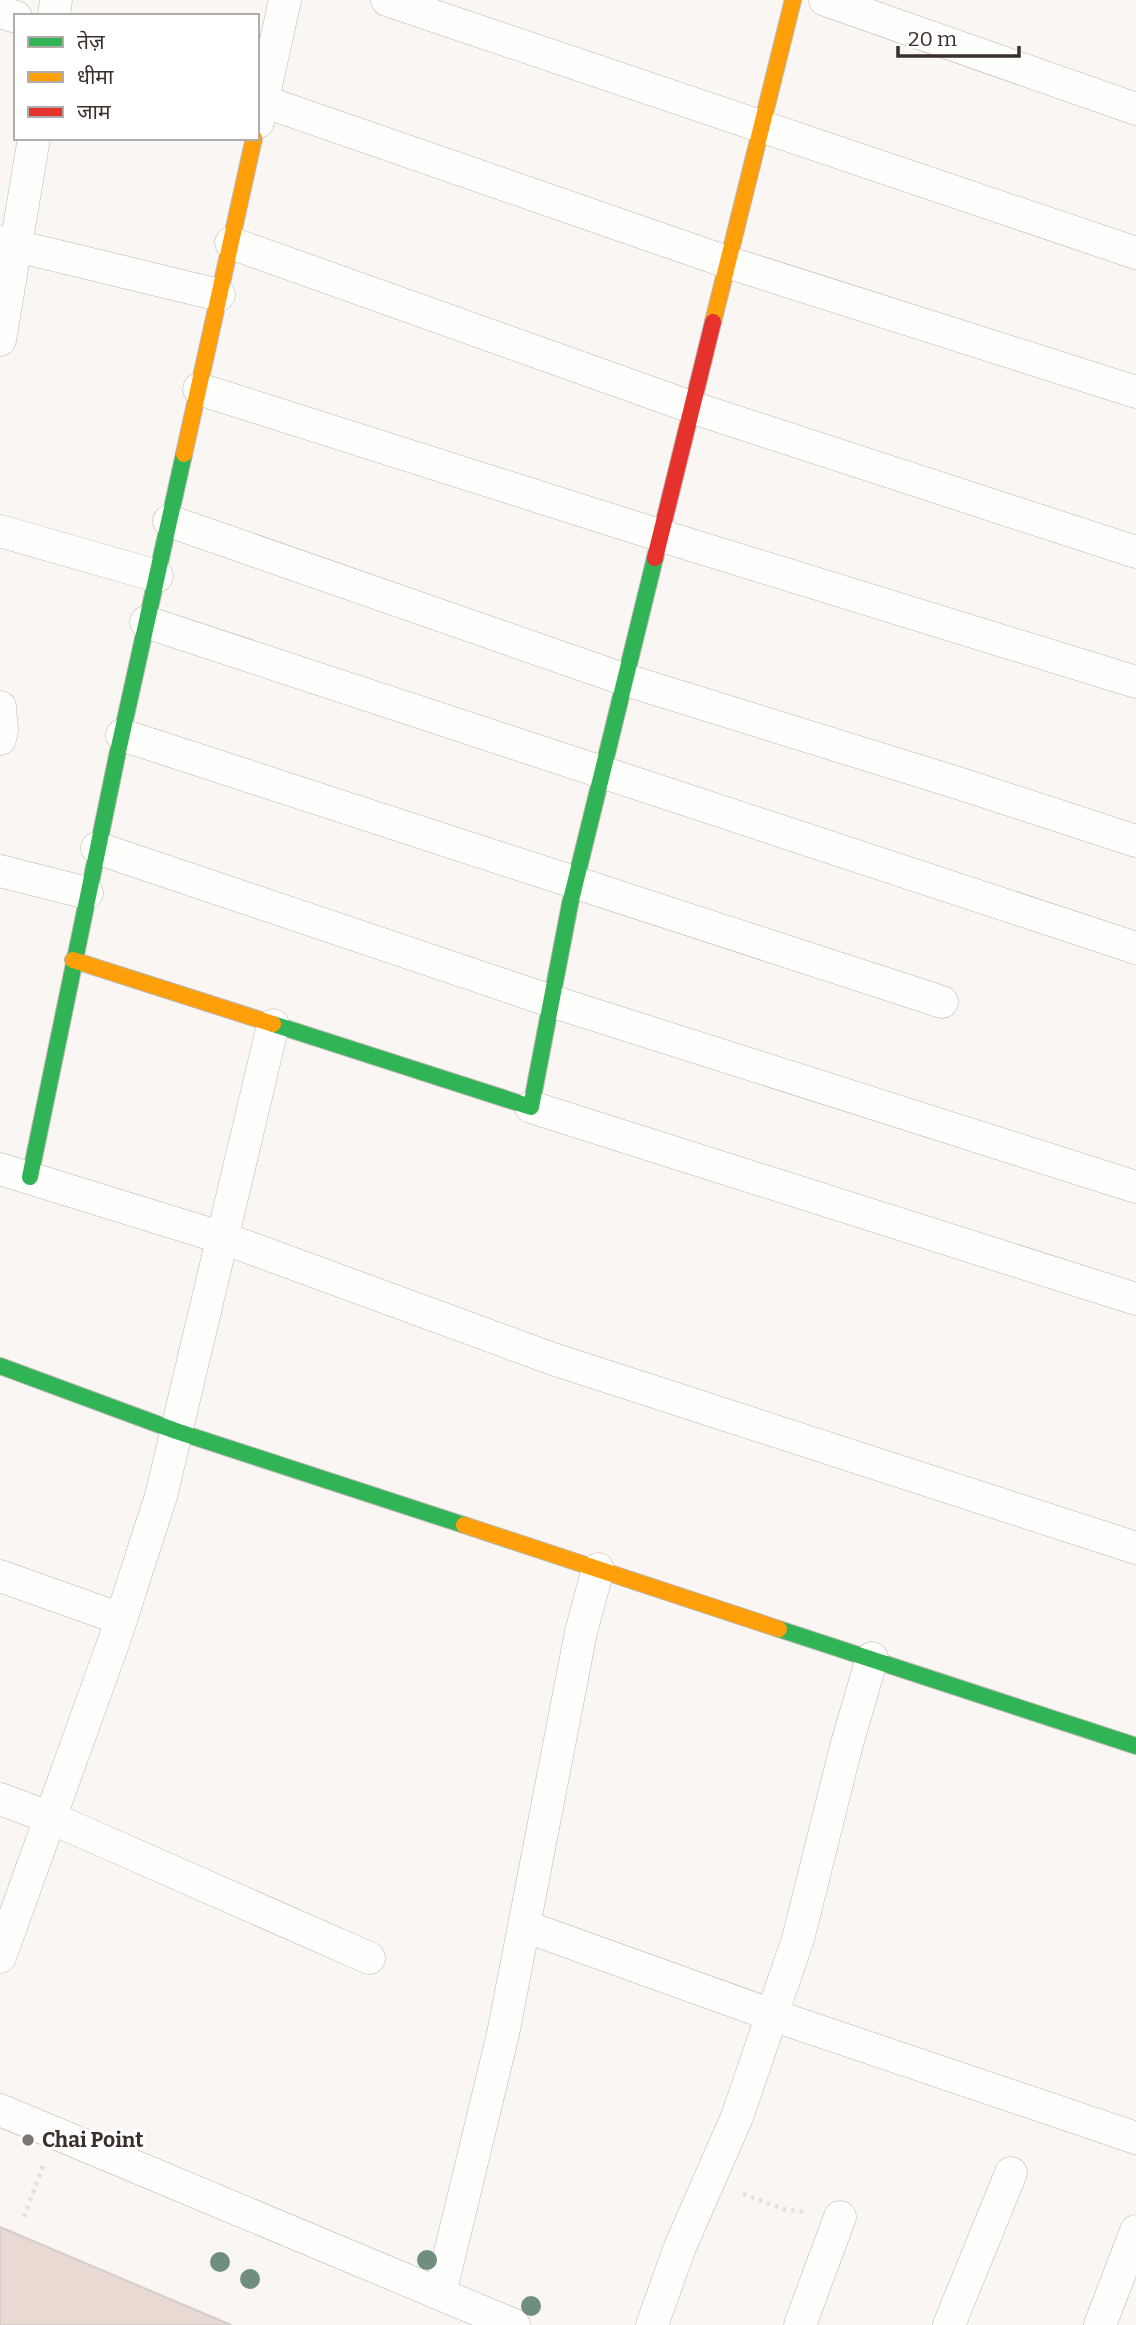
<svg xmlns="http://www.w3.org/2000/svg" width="1136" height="2325" font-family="Bitter,'Noto Sans Devanagari',serif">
  <defs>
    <filter id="shadow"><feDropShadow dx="6" dy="6" stdDeviation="2" flood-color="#0004"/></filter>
  </defs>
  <rect width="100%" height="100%" fill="#f9f6f4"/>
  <path fill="#e8d9d3" stroke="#d5cecc" stroke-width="2" filter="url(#shadow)" d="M0,2227L231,2325H0Z"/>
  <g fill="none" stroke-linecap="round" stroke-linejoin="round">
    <defs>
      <g id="street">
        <path d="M387,0L1136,253"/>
        <path d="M825,0L1136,109"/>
        <path d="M0,12L16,17"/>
        <path d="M54,16L56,0"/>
        <path d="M257,99L730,263L1136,392"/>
        <path d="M258,122L285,0"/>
        <path d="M0,242L219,295"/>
        <path d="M231,243L694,408L1136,552"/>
        <path d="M0,340L34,138"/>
        <path d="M199,389L662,536L1136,682"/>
        <path d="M169,521L626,680L961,784L1136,841"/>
        <path d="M0,531L157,576"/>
        <path d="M146,622L1136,948"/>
        <path d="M0,707L2,730L0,739"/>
        <path d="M122,735L942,1002"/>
        <path d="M97,848L551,1001L1136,1187"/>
        <path d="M0,871L87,893"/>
        <path d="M531,1107L1136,1299"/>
        <path d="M0,1169L223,1238L553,1359L1136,1548"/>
        <path d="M0,1576L121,1619"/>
        <path d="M0,1799L51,1818L369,1958"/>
        <path d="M524,1926L772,2015L1136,2138"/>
        <path d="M0,1957L115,1638L161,1496L273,1025"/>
        <path d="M0,2110L514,2325"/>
        <path d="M440,2294L503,2034L581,1632L598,1569"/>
        <path d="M652,2325L680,2247L737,2117L798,1939L846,1747L872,1658"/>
        <path d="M800,2325L840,2217"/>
        <path d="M949,2325L1011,2173"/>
        <path d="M1100,2325L1136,2231"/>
      </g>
      <g id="fast">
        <path d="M273,1024L531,1107L570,904L655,558"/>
        <path d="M30,1177L117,756L184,454"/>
        <path d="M0,1366L176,1431L464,1525"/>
        <path d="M779,1629L1136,1746"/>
      </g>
      <g id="slow">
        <path d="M713,322L793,0"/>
        <path d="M184,454L254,138"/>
        <path d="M73,960L273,1024"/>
        <path d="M464,1525L779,1629"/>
      </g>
      <path id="jam" d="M655,558L713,322"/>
    </defs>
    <use href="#street" stroke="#bcb6b2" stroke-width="33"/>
    <use href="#fast" stroke="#bcb6b2" stroke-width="18"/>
    <use href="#slow" stroke="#bcb6b2" stroke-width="18"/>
    <use href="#jam" stroke="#bcb6b2" stroke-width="18"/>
    <g stroke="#e2e1e0" stroke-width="4.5" stroke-dasharray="3.5 5" stroke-linecap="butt">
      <path d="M743,2194L783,2209L805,2212"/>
      <path d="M24,2217L43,2166"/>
    </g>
    <use href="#street" stroke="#fefefd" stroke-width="32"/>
    <use href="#fast" stroke="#30b455" stroke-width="16"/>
    <use href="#slow" stroke="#ff9f0a" stroke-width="16"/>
    <use href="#jam" stroke="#e5322d" stroke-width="16"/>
  </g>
  <g fill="#708e7f">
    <circle cx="427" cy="2260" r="10"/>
    <circle cx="220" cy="2262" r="10"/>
    <circle cx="250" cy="2279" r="10"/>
    <circle cx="531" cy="2306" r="10"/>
  </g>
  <circle fill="#7d7571" stroke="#fff" stroke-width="2.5" cx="28" cy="2140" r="7"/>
  <g text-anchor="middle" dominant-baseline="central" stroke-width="6" stroke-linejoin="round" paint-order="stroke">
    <g font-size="21" font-weight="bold" fill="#3a2f2a" stroke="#fff" text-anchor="start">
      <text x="42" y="2140">Chai Point</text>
    </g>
  </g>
  <rect x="14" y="14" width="245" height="126" fill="#ffffff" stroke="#b0acaa" stroke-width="2"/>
  <rect x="28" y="37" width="35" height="10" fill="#30b455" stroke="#b0acaa" stroke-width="2"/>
  <text x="77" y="49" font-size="21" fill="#3a2f2a">तेज़</text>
  <rect x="28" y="72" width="35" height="10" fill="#ff9f0a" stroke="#b0acaa" stroke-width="2"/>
  <text x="77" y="84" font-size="21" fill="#3a2f2a">धीमा</text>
  <rect x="28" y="107" width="35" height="10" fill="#e5322d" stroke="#b0acaa" stroke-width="2"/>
  <text x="77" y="119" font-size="21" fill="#3a2f2a">जाम</text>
  <path d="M898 46v10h121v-10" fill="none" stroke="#3a2f2a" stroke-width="3.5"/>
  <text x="908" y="46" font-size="21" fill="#3a2f2a" stroke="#ffffff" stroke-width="5" paint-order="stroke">20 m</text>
</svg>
